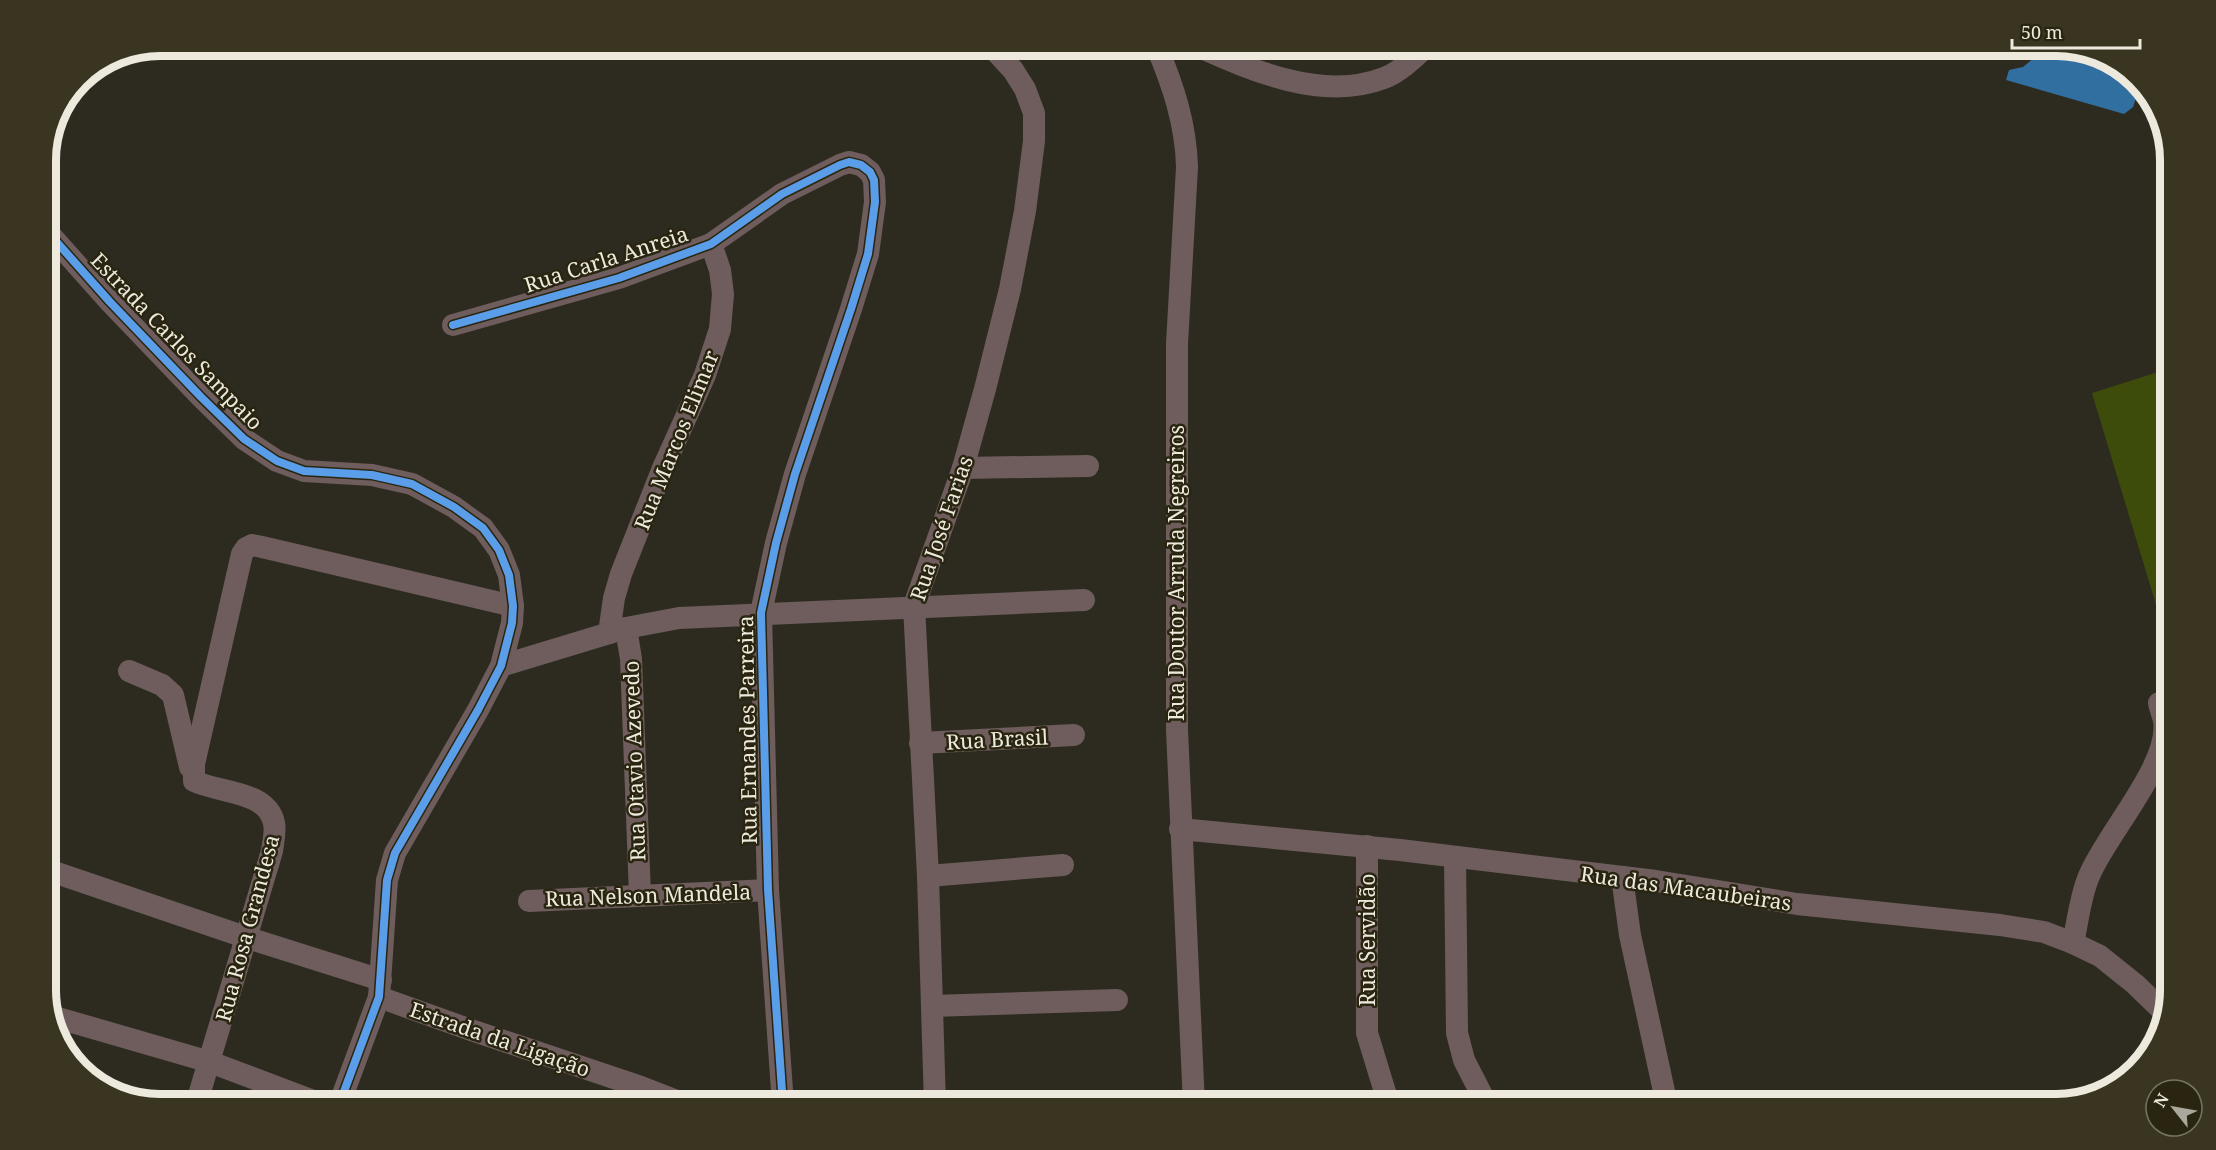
<svg xmlns="http://www.w3.org/2000/svg" width="2216" height="1150" font-family="'Noto Serif',serif">
  <rect width="100%" height="100%" fill="#2d2b20"/>
  <path fill="#3d4c0a" d="M2171,368V626L2163,628L2092,393Z"/>
  <path fill="#326fa1" d="M2069,48L2108,57L2151,95L2136,98L2133,107L2124,114L2006,80L2009,70L2023,67L2042,51Z"/>
  <g fill="none" stroke-linecap="round" stroke-linejoin="round">
    <g stroke="#6e5d5c" stroke-width="22">
      <path d="M1156,45C1173,85 1186,124 1187,167L1177,344V730L1194,1105"/>
      <path d="M1195,45C1251,70 1322,102 1384,78C1400,72 1415,57 1428,45"/>
      <path d="M45,229L110,302L201,397L244,439L277,461L304,471L372,475L412,484L454,507L483,528L499,550L509,575L513,606L512,623L501,666L478,710L395,853L387,880L379,997L339,1105"/>
      <path d="M453,325L619,278L711,244L782,194L840,165L849,162L861,165L870,172L874,180L875,202L868,254L851,309L795,474L776,543L761,613L768,890L783,1105"/>
      <path d="M963,468L1088,466"/>
      <path d="M626,628L631,659L640,895"/>
      <path d="M609,633L614,598L621,574L663,468L705,375L720,329L723,294L720,270L711,244"/>
      <path d="M501,666L626,628L679,618L1084,600"/>
      <path d="M129,671L162,685L173,695L190,767"/>
      <path d="M920,743L1074,735"/>
      <path d="M1180,829L1400,850L1656,881L1797,904L2000,925L2044,932L2073,943L2100,956L2135,984L2166,1014"/>
      <path d="M1367,846V1033L1389,1105"/>
      <path d="M1455,857L1457,1033L1464,1060L1487,1105"/>
      <path d="M45,869L245,937L381,980"/>
      <path d="M928,876L1063,865"/>
      <path d="M1622,877L1630,935L1667,1105"/>
      <path d="M529,901L768,890"/>
      <path d="M2073,943C2078,921 2080,897 2089,876C2106,834 2171,764 2164,721C2163,715 2160,709 2159,703"/>
      <path d="M379,997L468,1029L641,1087L687,1105"/>
      <path d="M932,1006L1117,1000"/>
      <path d="M51,1016L210,1062L324,1105"/>
      <path d="M196,1105L272,851C273,842 276,832 274,823C267,790 218,793 194,781V764L242,554L246,548L252,545L262,547L513,606"/>
      <path d="M935,1105L928,876L914,606L963,468L985,389L1010,289L1025,211L1034,141V113L1025,89L1013,70L990,45"/>
    </g>
    <defs>
      <g id="cycleway">
        <path d="M45,229L110,302L201,397L244,439L277,461L304,471L372,475L412,484L454,507L483,528L499,550L509,575L513,606L512,623L501,666L478,710L395,853L387,880L379,997L339,1105"/>
        <path d="M453,325L619,278L711,244L782,194L840,165L849,162L861,165L870,172L874,180L875,202L868,254L851,309L795,474L776,543L761,613L768,890L783,1105"/>
      </g>
    </defs>
    <use href="#cycleway" stroke="#292510" stroke-width="11"/>
    <use href="#cycleway" stroke="#5a9eea" stroke-width="8"/>
  </g>
  <g text-anchor="middle" dominant-baseline="central" stroke-width="5" stroke-linejoin="round" paint-order="stroke">
    <g font-size="21" fill="#edeadd" stroke="#292510">
      <text transform="translate(606 259) rotate(-18)">Rua Carla Anreia</text>
      <text transform="translate(177 341) rotate(46)">Estrada Carlos Sampaio</text>
      <text transform="translate(676 440) rotate(-68)">Rua Marcos Elimar</text>
      <text transform="translate(941 528) rotate(-71)">Rua José Farias</text>
      <text transform="translate(1176 573) rotate(-90)">Rua Doutor Arruda Negreiros</text>
      <text transform="translate(747 730) rotate(-91)">Rua Ernandes Parreira</text>
      <text transform="translate(997 739) rotate(-3)">Rua Brasil</text>
      <text transform="translate(634 761) rotate(-92)">Rua Otavio Azevedo</text>
      <text transform="translate(1686 888) rotate(8)">Rua das Macaubeiras</text>
      <text transform="translate(648 895) rotate(-2)">Rua Nelson Mandela</text>
      <text transform="translate(247 928) rotate(-75)">Rua Rosa Grandesa</text>
      <text transform="translate(1367 940) rotate(-90)">Rua Servidão</text>
      <text transform="translate(500 1039) rotate(19)">Estrada da Ligação</text>
    </g>
  </g>
  <path d="M0 0H2216V1150H0ZM160 56H2056A104 104 0 0 1 2160 160V990A104 104 0 0 1 2056 1094H160A104 104 0 0 1 56 990V160A104 104 0 0 1 160 56Z" fill="#393520" fill-rule="evenodd"/>
  <path fill="none" stroke="#edeadd" stroke-width="8" d="M160 56H2056A104 104 0 0 1 2160 160V990A104 104 0 0 1 2056 1094H160A104 104 0 0 1 56 990V160A104 104 0 0 1 160 56Z"/>
  <g transform="translate(2174 1108) rotate(301)"><circle r="28" fill="#292510" stroke="#777462" stroke-width="1.5"/>
  <path d="M0-4.5L10 22L0 15L-10 22Z" fill="#aaa79b"/>
  <text y="-9" font-size="16" font-weight="bold" text-anchor="middle" fill="#edeadd">N</text>
  </g>
  <path d="M2012 39v9h128v-9" fill="none" stroke="#edeadd" stroke-width="3"/>
  <text x="2021" y="39" font-size="18" fill="#edeadd" stroke="#292510" stroke-width="4.5" paint-order="stroke">50 m</text>
</svg>
